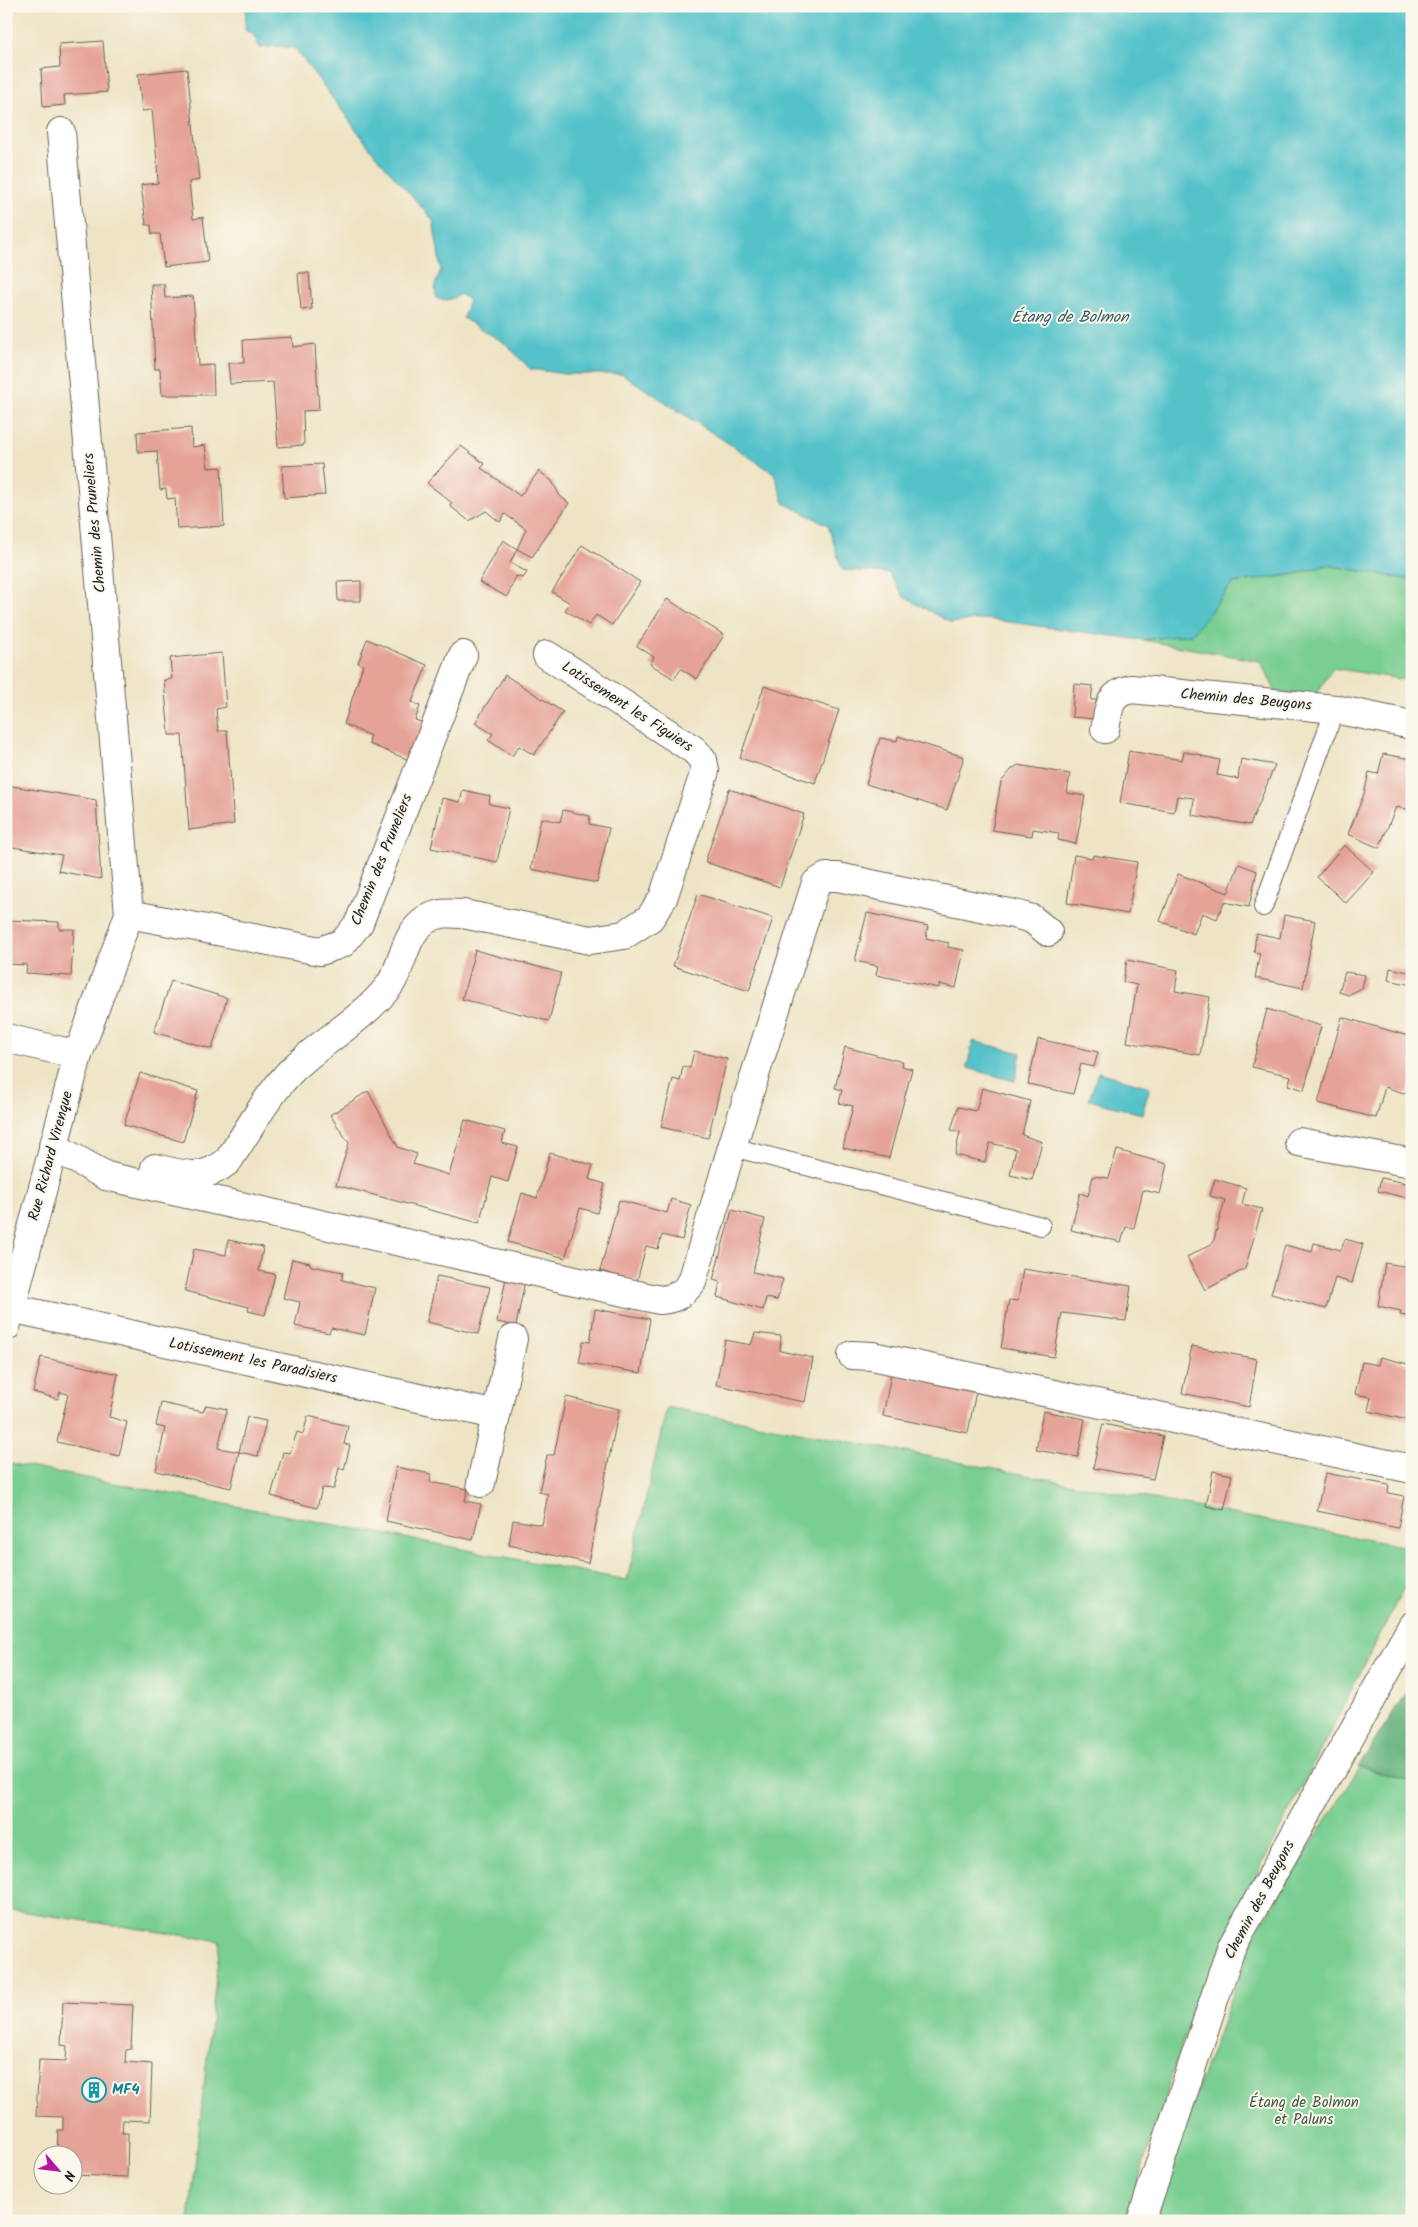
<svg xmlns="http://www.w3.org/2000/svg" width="1418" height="2227" font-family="Kalam,sans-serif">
  <rect width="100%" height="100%" fill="#fbf7ec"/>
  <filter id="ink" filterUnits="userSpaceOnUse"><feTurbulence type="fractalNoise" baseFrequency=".02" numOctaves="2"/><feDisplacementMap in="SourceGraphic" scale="10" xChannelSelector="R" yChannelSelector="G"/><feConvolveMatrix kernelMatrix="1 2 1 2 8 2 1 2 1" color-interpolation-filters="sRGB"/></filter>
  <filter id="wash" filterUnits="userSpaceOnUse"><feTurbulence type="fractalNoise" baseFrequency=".0096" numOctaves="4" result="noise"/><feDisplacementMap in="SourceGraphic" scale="20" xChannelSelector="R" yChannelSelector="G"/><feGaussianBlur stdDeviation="1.12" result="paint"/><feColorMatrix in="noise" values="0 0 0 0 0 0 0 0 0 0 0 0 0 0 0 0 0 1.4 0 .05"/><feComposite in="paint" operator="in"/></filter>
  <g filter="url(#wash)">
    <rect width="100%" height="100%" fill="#eee4c5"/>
    <g fill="#79ce92" stroke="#4a7557">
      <path d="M1327,565L1412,580V681L1333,668L1316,695L1276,692L1260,661L1142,640L1192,634L1233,583L1296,574Z"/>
      <path d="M667,1407L1412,1548V1572L1231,1925L1186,2031L1125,2221H189L220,1941L6,1909V1474L8,1463L627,1580Z"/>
      <path d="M1412,1683V2221H1155L1199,2084L1257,1931Z"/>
    </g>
    <path fill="#62b17c" stroke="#3f664c" d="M1412,1683V1781L1358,1767Z"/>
    <g fill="#54c2ca" stroke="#386f73">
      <path d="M243,6H1412V580L1327,565L1296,574L1233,583L1192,634L1142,640L986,619L951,623L904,597L889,573L842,570L828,525L784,503L774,473L622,374H565L530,369L506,344L463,318L469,300L460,294C451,301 447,302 436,298L435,285L441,270L433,220L376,156L295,48L278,46L260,48L253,34L245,30L246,9Z"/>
      <path d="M973,1041L1021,1053L1015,1081L967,1068Z"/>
      <path d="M1098,1072L1150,1087L1142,1114L1089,1100Z"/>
    </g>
    <g id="blocks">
      <g fill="#e5a297">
        <path d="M103,41L107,92L64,95L65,105L43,107L41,69L60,67L59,44Z"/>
        <path d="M187,69L199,180L189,182L193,219L203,217L208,262L164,267L160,234H152L151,225H146L141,185L158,183L157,161L152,110L142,111L138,74Z"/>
        <path d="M298,273H309L312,309L301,310Z"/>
        <path d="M151,284H164L165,298L193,296L198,365L213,364L214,395H162L160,369H155Z"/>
        <path d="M292,337L293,347L315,344L319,410L303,411L304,445L278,447L273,382L230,384L228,363H244L243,340Z"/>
        <path d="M191,428L192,447L205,445L208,468L221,467L224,526L177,529L175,498L167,499L166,489L160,490L157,451L138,452L137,432Z"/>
        <path d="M461,446L485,464L481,468L520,496L539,471L552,481L560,496L569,503L532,557L517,549L526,529L505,514L500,522L486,511L469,521L449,505L452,503L427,483Z"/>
        <path d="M322,464L325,495L284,498L282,466Z"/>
        <path d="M503,540L517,549L510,563L527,572L523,578L516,576L507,597L479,582Z"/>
        <path d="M582,545L640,582L612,625L596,615L589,625L565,610L570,603L552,592Z"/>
        <path d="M361,581V601H338L337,582Z"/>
        <path d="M667,599L724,635L697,679L681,669L674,679L650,664L654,657L637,646Z"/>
        <path d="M367,639L427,665L412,702L420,706L415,720L426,724L412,761L369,744L370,736L344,724L363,665L358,663Z"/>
        <path d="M222,653L226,707L216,709L218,731H227L234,824L189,830L182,735H169L164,680L172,679L170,658Z"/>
        <path d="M505,675L563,712L534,755L519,746L512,756L488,740L493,734L475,723Z"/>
        <path d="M1074,684L1093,686L1091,700H1097L1095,719L1072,717Z"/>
        <path d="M764,686L839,710L815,783L740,758Z"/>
        <path d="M898,736L964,757L947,810L866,784L880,738L897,741Z"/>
        <path d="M1129,751L1182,760L1184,752L1202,755L1201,756L1220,760L1217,775L1238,779L1241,759L1275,765L1250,825L1192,815L1194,798L1177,796L1174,812L1120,803Z"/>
        <path d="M1383,754L1412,759V810L1396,807L1379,848L1348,834L1364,794L1369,772L1378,774Z"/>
        <path d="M1018,765L1070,774L1067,793L1085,796L1076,844L1058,840L1059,833L1033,829L1032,836L992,830L1001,782L1012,769Z"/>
        <path d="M6,785L96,800L101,879L58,871L62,855L6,846Z"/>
        <path d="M729,789L804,814L780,887L705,862Z"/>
        <path d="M463,790L490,796L489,804L509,808L497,862L431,848L442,798L460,802Z"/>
        <path d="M563,810L590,816L589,824L609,828L597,883L531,869L541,818L560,822Z"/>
        <path d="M1344,845L1374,872L1346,903L1317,877Z"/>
        <path d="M1074,855L1092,858L1093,855L1137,862L1128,914L1067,903Z"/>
        <path d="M1239,864L1257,871L1249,907L1224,902L1217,919L1202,913L1194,934L1160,921L1178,874L1228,893Z"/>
        <path d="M698,894L773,918L749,991L673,966Z"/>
        <path d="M867,913L928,926L926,938L949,943L947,947L964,950L956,988L939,984V988L876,975L878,966L855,961Z"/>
        <path d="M1284,915L1315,921L1303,988L1255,978L1260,953L1254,952L1256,933L1280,938Z"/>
        <path d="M6,920L59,922V929H74L71,976L26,973L27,965L6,964Z"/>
        <path d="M475,950L561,973L549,1021L462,999Z"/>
        <path d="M1127,960L1178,970L1175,991L1210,997L1200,1055L1127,1042L1137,985L1123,982Z"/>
        <path d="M1390,968L1412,973V985L1388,980Z"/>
        <path d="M1345,972L1365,975L1362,988L1348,995L1339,992Z"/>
        <path d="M171,981L227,998L212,1049L154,1032Z"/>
        <path d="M1267,1009L1321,1026L1304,1090L1288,1085L1291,1076L1252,1067Z"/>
        <path d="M1342,1017L1412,1037V1078L1407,1094L1385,1087L1376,1118L1318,1103Z"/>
        <path d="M1038,1039L1098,1052L1094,1067L1081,1064L1073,1094L1028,1084Z"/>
        <path d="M845,1047L903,1062L902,1066L912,1069L889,1158L843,1148L853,1106L839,1103L842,1090L835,1088Z"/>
        <path d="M694,1051L727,1059L708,1138L661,1127L673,1079L680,1081L683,1066L690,1068Z"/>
        <path d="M140,1073L198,1091L183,1142L124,1125Z"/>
        <path d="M982,1088L1030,1101L1022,1135L1042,1142L1032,1180L1010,1175L1016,1149L990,1143L985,1162L955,1155L960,1132L951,1130L958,1107L976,1111Z"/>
        <path d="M368,1091L398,1147L417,1154L413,1164L449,1175L465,1120L505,1131L502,1143L518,1147L508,1182L492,1177L479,1223L336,1185L349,1143L330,1115Z"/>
        <path d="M1117,1150L1167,1164L1160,1194L1143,1190L1134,1228L1126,1227L1121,1242L1071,1230L1080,1193L1088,1196L1093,1176L1109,1178Z"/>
        <path d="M550,1153L593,1165L589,1179L605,1184L597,1213L580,1208L565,1258L508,1242L522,1193L537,1198Z"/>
        <path d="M1381,1178L1411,1184L1407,1198L1378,1191Z"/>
        <path d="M1215,1179L1246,1188L1242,1204L1262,1209L1245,1269L1205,1290L1187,1257L1213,1243L1225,1200L1210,1196Z"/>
        <path d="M671,1199L691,1205L682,1240L662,1235L658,1249L646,1246L637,1281L600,1271L619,1200L667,1213Z"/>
        <path d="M732,1210L765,1219L753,1272L783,1279L777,1300L766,1298L763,1310L717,1297L720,1282L713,1280Z"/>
        <path d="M1345,1239L1363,1244L1352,1283L1335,1278L1326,1309L1271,1294L1285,1245L1312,1252L1314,1243L1341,1250Z"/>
        <path d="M228,1240L263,1247L259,1271L275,1274L265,1315L248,1311L249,1307L185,1291L194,1249L226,1255Z"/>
        <path d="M292,1259L310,1263L311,1266L343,1272L342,1280L375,1288L365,1335L331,1328L329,1333L295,1326L300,1302L283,1298Z"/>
        <path d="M1411,1259H1412V1317L1400,1315L1401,1311L1378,1306L1385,1263L1409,1267Z"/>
        <path d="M1023,1269L1131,1286L1126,1321L1062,1313L1054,1357L1001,1348L1009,1300L1018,1301Z"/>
        <path d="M437,1276L490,1287L478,1334L427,1322Z"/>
        <path d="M506,1278L525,1281L516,1326L497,1322Z"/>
        <path d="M595,1309L650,1319L641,1373L579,1363L583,1341L590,1342Z"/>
        <path d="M755,1333L781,1336L780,1351L813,1358L805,1402L716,1385L725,1340L751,1345Z"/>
        <path d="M1192,1346L1257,1359L1249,1407L1182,1393Z"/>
        <path d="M41,1357L118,1374L109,1417L127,1422L119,1456L57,1442L68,1394L60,1392L58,1399L33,1392Z"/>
        <path d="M1380,1357L1412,1365V1421L1368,1411L1371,1397L1355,1394L1362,1362L1378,1365Z"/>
        <path d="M891,1374L976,1391L968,1433L883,1416Z"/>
        <path d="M566,1397L619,1409L588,1563L509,1545L513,1520L542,1525L548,1494L539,1492L547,1455H554Z"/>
        <path d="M161,1403L203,1412L206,1405L227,1409L218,1448L239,1452L231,1488L156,1471L165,1428L156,1426Z"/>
        <path d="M1043,1411L1085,1419L1078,1457L1036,1450Z"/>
        <path d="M308,1416L348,1426L344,1444L350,1445L344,1470L339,1468L334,1489L322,1488L317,1508L271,1496L283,1452L290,1453L297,1432L303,1434Z"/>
        <path d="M247,1417L266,1421L258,1456L239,1452Z"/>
        <path d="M1103,1424L1163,1436L1153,1479L1093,1468Z"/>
        <path d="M396,1467L431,1474L430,1482L468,1489L465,1501L481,1504L473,1540L386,1521Z"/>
        <path d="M1213,1471L1232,1475L1224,1510L1206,1506Z"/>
        <path d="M1325,1473L1389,1485L1388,1493L1404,1496L1398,1528L1317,1511Z"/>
        <path d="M63,2002L133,2005L131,2049L126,2050L125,2062L152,2064L150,2121L123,2120L122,2133H128L127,2177L72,2175V2154H57L58,2130H63V2117L36,2116L39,2060L66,2061L67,2046L61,2045Z"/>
      </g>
    </g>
  </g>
  <g filter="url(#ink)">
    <use href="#blocks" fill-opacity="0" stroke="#666257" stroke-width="1"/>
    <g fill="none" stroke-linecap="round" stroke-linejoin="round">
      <defs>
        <g id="service">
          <path d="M1263,907L1335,709"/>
          <path d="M732,1147L1041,1226"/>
        </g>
        <g id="minor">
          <path d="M1105,729C1109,709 1108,694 1131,689L1335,709L1412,725"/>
          <path d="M129,914L320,951L343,943L359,923L463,655"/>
          <path d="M6,1038L78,1055"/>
          <path d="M1299,1142L1412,1163"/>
          <path d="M53,1146L106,1176L660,1300C675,1299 683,1294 692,1282L732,1147L816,883L826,877H838L1018,915L1032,919L1048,932"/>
          <path d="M155,1168C185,1175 202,1182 228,1161C248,1131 266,1097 291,1071C321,1041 363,1020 389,986C404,966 403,935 426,920C438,912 449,913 463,914L590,940L624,935L650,918L663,898L705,771L703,760L694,750L547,655"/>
          <path d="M11,1308L496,1415"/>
          <path d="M6,1327L78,1055L129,914L61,132"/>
          <path d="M852,1355L872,1356L1412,1469"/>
          <path d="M481,1483L513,1339"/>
          <path d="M1141,2221L1231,1948L1412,1626"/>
        </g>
      </defs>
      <use href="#service" stroke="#666257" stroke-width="20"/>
      <use href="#minor" stroke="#666257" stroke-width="30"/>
      <use href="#service" stroke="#fff" stroke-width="18"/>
      <use href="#minor" stroke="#fff" stroke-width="28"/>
    </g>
  </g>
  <defs>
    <symbol id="building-ring" viewBox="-11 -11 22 22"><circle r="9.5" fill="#fbf7ec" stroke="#0f9aa8" stroke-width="1.5"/><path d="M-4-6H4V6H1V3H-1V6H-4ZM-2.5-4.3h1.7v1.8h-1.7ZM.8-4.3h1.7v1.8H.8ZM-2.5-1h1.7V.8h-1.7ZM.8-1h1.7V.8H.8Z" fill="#0f9aa8"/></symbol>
  </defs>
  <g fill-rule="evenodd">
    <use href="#building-ring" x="80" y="2076" width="28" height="28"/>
  </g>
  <g text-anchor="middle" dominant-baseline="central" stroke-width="4" stroke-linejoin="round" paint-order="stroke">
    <g font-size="15" fill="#1c1c1c" stroke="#fbf7ec">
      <text transform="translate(95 523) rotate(-95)">Chemin des Pruneliers</text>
      <text transform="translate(1246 700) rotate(5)">Chemin des Beugons</text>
      <text transform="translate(627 707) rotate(33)">Lotissement les Figuiers</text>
      <text transform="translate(382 860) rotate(-68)">Chemin des Pruneliers</text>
      <text transform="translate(51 1156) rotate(-75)">Rue Richard Virenque</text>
      <text transform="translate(253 1361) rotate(12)">Lotissement les Paradisiers</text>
      <text transform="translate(1260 1900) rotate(-62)">Chemin des Beugons</text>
    </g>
    <g font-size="15" font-weight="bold" fill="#0d838f" stroke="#fbf7ec" text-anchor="start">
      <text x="112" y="2090">MF4</text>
    </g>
    <g font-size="15" fill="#3d5a45" stroke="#fbf7ec">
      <text x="1304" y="2103">Étang de Bolmon<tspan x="1304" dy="17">et Paluns</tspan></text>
    </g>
    <g font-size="16" font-style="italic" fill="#325e62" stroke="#fbf7ec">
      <text x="1070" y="317">Étang de Bolmon</text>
    </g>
  </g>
  <rect width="1418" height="2227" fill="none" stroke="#fbf7ec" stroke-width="25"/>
  <g transform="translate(58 2170) rotate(118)"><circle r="24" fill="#fbf7ec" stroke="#a29f99"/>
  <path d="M0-4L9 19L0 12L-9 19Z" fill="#b5179e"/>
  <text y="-8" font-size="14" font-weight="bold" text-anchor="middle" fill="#1c1c1c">N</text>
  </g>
</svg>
